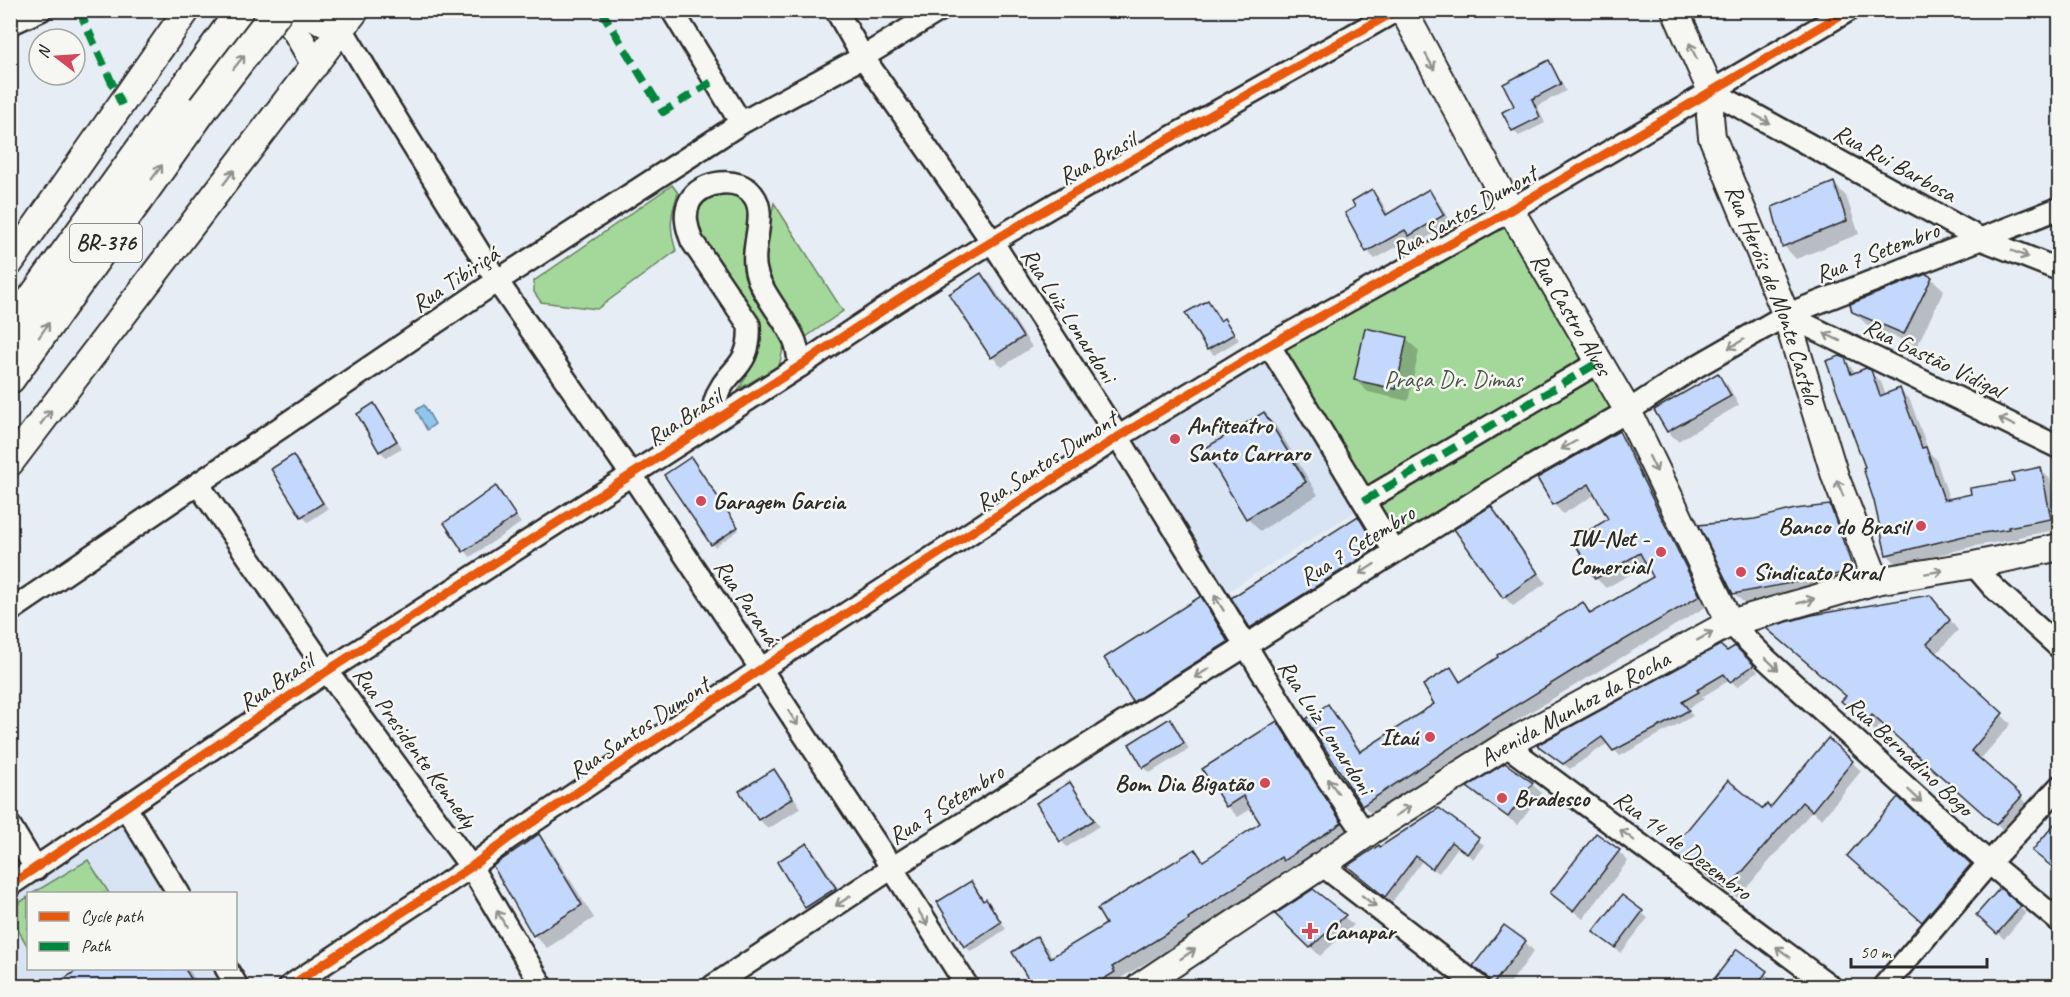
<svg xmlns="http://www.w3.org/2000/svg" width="2070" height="997" font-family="Caveat,sans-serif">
  <rect width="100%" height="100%" fill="#e7edf5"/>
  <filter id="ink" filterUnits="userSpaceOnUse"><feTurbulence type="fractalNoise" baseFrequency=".0167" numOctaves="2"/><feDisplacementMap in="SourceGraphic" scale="12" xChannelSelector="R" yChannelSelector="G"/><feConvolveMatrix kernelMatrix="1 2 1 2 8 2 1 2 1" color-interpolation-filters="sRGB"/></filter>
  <g filter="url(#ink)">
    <g fill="#d8e3f3">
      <path d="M1267,353L1359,509L1222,595L1128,437Z"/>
      <path d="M124,824L167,893L28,894V968L214,969L225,986H13L11,982V900Z"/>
    </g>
    <g fill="#a4d89b" stroke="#688263" stroke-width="1.5">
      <path d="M672,185L678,193C670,216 669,228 676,251L597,309L541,302L534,292V281Z"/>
      <path d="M727,193L737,194L741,197L748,208L749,215L743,250L747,279L784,345L779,366L739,389L756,359L761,341L760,321L702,236C697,225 696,217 699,206L716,195Z"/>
      <path d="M774,203L843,311L806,337C792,314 764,280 764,254C765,236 771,220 774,203Z"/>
      <path d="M1508,219L1619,410L1397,540L1286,349Z"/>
      <path d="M88,860L109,893H33Z"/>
      <path d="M28,897V947L11,918V908Z"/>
    </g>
    <path fill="#90c5ed" stroke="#68879f" stroke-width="1.5" d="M424,405L435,424L427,430L416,410Z"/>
    <g fill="#0003">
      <path d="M1548,62L1554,68L1566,91L1537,106L1545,123L1519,136L1513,130L1516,106Z"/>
      <path d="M1834,184L1846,196L1859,234L1796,259L1784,246Z"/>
      <path d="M1372,191L1380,199L1389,215L1429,191L1437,199L1451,223L1418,243L1413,238L1375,259L1367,251L1357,207Z"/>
      <path d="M981,275L991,284L1032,347L1002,367L992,357L951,295Z"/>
      <path d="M1931,278L1944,290L1917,346L1867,325L1854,312Z"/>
      <path d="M1208,302L1222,321L1224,320L1230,326L1239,340L1214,355L1208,349Z"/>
      <path d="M1406,339L1419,351L1408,401L1368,392L1355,380Z"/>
      <path d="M1844,359L1856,373L1870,372L1881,382L1886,395L1899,390L1910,400L1929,452L1936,459L1950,501L2015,482L2040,469L2050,479L2057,513L2060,509V529L2018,537V539L1975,546L1897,565L1887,554Z"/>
      <path d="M1717,375L1727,384L1739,405L1678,441L1668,432L1656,411Z"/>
      <path d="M374,405L380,411L402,448L386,457L380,451Z"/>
      <path d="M1264,414L1276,426L1318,495L1260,531L1247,518Z"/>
      <path d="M1619,433L1628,442L1709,605L1527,714L1372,815L1363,805L1328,706L1337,716L1362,752L1436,705L1451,669L1462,682L1583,604L1593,614L1655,578L1648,564L1606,588L1596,578L1611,520L1596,494L1563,514L1554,504Z"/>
      <path d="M293,457L299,463L328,509L308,522L302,516Z"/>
      <path d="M694,461L739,530L715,547L712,544Z"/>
      <path d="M496,488L521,523L470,557L446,523Z"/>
      <path d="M1830,506L1841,517L1863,582L1745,604L1734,593L1755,520Z"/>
      <path d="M1491,508L1500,518L1546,583L1513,606L1504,597Z"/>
      <path d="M1358,518L1365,525L1383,555L1258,634L1251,627Z"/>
      <path d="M1200,598L1213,611L1240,655L1146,713L1134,701Z"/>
      <path d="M1939,606L1958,630L1936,654L2011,724L1979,761L2030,806L2006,833L1882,723L1875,731L1852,710Z"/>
      <path d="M1735,648L1758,671L1737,687L1730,680L1702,697L1704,699L1687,709L1693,716L1620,756L1608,743L1570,769L1539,746Z"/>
      <path d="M1170,720L1176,726L1189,749L1150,773L1144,767Z"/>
      <path d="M1277,723L1288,734L1352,834L1295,871L1292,868L1198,930L1199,931L1121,978L1124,983L1119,986H1035L1037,938L1048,949L1053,958L1108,924L1195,850L1205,861L1262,824L1251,809L1238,817L1227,806Z"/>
      <path d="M1852,762L1861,771L1822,819L1812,811L1738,898L1703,872L1701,875L1672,851L1763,811L1770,810Z"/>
      <path d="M1505,765L1532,784L1542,793L1518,825L1478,797L1469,788Z"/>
      <path d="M774,771L783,780L801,808L768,829L759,819Z"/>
      <path d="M1069,784L1075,790L1099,826L1067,847L1061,841Z"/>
      <path d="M1898,799L1982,877L1934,932L1860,868Z"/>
      <path d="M1439,810L1484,845L1473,859L1458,847L1439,873L1422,861L1392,902L1355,872L1380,849Z"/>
      <path d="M539,836L551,849L594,918L547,948L534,935Z"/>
      <path d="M806,844L816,854L844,897L815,916L806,907Z"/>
      <path d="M1619,852L1628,861L1583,919L1552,893Z"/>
      <path d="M971,883L984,902L986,901L992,907L1006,929L971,952L965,946Z"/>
      <path d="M2000,890L2026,913L2004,939L1984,921Z"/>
      <path d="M1313,891L1354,925L1320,956L1277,914Z"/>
      <path d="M1622,897L1648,918L1621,953L1601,938Z"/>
      <path d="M1525,942L1534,951L1508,986H1494L1489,979L1475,966Z"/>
      <path d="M1737,951L1775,982L1772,986H1710Z"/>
      <path d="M82,968H188L199,986H54Z"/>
      <path d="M1193,978L1205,986H1182Z"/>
      <path d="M1599,978L1610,986H1592Z"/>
    </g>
    <g fill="#c4d8fd" stroke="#2b2b2b" stroke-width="1.5">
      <path d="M1549,60L1561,84L1532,99L1540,117L1512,131L1502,112L1514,106L1503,84Z"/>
      <path d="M1834,182L1847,221L1782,247L1772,207Z"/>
      <path d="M1372,189L1386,215L1429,189L1444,215L1409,236L1405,230L1366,252L1345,213L1355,207L1352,201Z"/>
      <path d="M981,273L1023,337L991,358L949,294Z"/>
      <path d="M1926,274L1932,277L1904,334L1852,312L1850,304Z"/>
      <path d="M1208,300L1220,321L1224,318L1234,334L1207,350L1185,313Z"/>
      <path d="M1365,328L1407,337L1396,389L1354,380Z"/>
      <path d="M1840,356L1845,358L1851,374L1866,368L1871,370L1880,396L1900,388L1922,448L1926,447L1944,500L1971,494L1970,488L2014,481L2012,473L2041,467L2051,519L2008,527L2009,529L1964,536L1886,555L1874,501L1863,468L1865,467L1826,361Z"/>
      <path d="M1718,373L1731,396L1667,432L1654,410Z"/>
      <path d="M374,403L397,441L379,452L357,414Z"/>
      <path d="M1264,412L1306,482L1246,519L1204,449Z"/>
      <path d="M1619,431L1700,596L1583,664L1486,724L1362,806L1306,719L1328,704L1360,752L1434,704L1423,685L1451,667L1460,682L1498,657L1497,655L1583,602L1590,614L1653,577L1640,553L1595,579L1573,540L1608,519L1589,484L1553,505L1537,478Z"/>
      <path d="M293,455L323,503L301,517L271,469Z"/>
      <path d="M691,457L738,527L711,545L664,475Z"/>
      <path d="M496,486L516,516L463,552L444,523Z"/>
      <path d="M1830,505L1854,571L1733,594L1699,525L1755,519L1795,509Z"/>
      <path d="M1491,506L1538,573L1503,598L1454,529Z"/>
      <path d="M1358,516L1377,548L1250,628L1231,598Z"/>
      <path d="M1930,595L1950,620L1927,644L2003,713L1971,751L2022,796L1996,825L1872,715L1865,723L1841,701L1846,696L1766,628L1812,615Z"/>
      <path d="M1201,596L1228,642L1133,702L1104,658Z"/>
      <path d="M1720,645L1727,651L1735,646L1754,665L1730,682L1724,674L1697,690L1699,692L1682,702L1689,710L1668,722L1613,751L1602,737L1563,764L1537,745Z"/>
      <path d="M1170,718L1184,743L1143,768L1129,744Z"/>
      <path d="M1277,721L1342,823L1283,861L1281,857L1188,918L1189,920L1112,967L1115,972L1091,987H1033L1012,952L1037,936L1050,958L1106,924L1097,909L1195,849L1203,861L1260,823L1243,796L1226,807L1202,769Z"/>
      <path d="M1828,738L1853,761L1812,811L1802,802L1727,890L1693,864L1691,866L1670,851L1728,780L1763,809L1767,804L1770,808Z"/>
      <path d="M1505,763L1533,783L1508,817L1467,787Z"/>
      <path d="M774,769L793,798L758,820L739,791Z"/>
      <path d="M1070,782L1094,820L1060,842L1036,803Z"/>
      <path d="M1898,797L1971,864L1922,922L1847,856Z"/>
      <path d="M1439,808L1479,838L1467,854L1451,842L1432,869L1416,856L1385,897L1347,866L1379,845L1380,847Z"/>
      <path d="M2060,817V873L2032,851Z"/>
      <path d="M1596,833L1620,850L1573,911L1550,893Z"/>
      <path d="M539,834L582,905L533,936L493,866Z"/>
      <path d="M807,843L836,888L805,908L777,862Z"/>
      <path d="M971,881L983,901L986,899L1001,922L964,947L937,902Z"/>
      <path d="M2000,888L2021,906L1997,934L1976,915Z"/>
      <path d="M1313,889L1346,915L1310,948L1275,914Z"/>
      <path d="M1622,895L1643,911L1615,948L1593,932Z"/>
      <path d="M1504,925L1526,941L1491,987L1486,976L1473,966Z"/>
      <path d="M1737,949L1767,971L1756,987H1708Z"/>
      <path d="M79,969H185L196,987H51Z"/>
    </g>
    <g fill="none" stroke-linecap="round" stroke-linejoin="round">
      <defs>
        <g id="minor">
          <path d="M672,10L741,123"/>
          <path d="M836,10L863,57L991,240L1118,437L1327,778L1366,835"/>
          <path d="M10,24L41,10"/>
          <path d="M342,29L387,104L497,281L631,474L761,669L892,868L967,986"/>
          <path d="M1711,91L1981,239L2060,270"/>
          <path d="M1786,315L2060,448"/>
          <path d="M1269,345L1394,551"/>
          <path d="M715,420C715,414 713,406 715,401C725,368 752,370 749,325L692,241C687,228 683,214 690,201C701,180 740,176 753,195C769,215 748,249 757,275C763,295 785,319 794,339C798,347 798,358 800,366"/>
          <path d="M198,484L327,671L471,867L542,986"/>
          <path d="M1364,501L1599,362"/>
          <path d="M1974,565L1993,587L2060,648"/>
          <path d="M10,611L497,281L741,123L863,57L940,10"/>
          <path d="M1730,623L1766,659L1989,863L2060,922"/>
          <path d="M1506,745L1830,986"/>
          <path d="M126,808L179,894"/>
          <path d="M10,826L36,869"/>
          <path d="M1322,865L1478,986"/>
          <path d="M10,885L327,671L800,366C990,233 1196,125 1397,10"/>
          <path d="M226,968L237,986"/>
          <path d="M290,986L471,867L509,838L761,669L1118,437L1273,343L1495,219L1849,10"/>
          <path d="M713,986L892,868L1325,596L1512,478L1628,411L1692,369L1786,315L2060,208"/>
          <path d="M1884,986L1989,863L2060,786"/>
        </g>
        <g id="major">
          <path d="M271,10L294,28L315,65"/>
          <path d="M303,10L324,23L342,29"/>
          <path id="s1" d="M1403,10L1510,209L1628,411L1730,623"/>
          <path id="s2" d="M1675,10L1711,91L1710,116L1712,137L1786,315L1835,476L1876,581"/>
          <path d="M10,263L187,10"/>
          <path d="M10,463L356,10"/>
          <path id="s3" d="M1140,986L1322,865L1372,830L1506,745L1730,623L1876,581L1974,565L2060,547"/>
        </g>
        <g id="highway">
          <path d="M10,330L242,10"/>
          <path d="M10,378L203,108"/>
        </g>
      </defs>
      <use href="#minor" stroke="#2b2b2b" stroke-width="26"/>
      <use href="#major" stroke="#2b2b2b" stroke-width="30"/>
      <use href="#highway" stroke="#2b2b2b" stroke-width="34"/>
      <use href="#minor" stroke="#f6f6f2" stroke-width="21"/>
      <use href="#major" stroke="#f6f6f2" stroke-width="26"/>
      <use href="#highway" stroke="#f6f6f2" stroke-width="30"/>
      <defs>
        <path id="highway-bridge" d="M203,108L278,10"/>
      </defs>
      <use href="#highway-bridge" stroke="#2b2b2b" stroke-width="34" stroke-linecap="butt"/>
      <use href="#highway-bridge" stroke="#f6f6f2" stroke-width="30"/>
      <g stroke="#00873e" stroke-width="8" stroke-dasharray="15 8" stroke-linecap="butt">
        <path d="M79,10L122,105"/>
        <path d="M601,10L663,112L715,80"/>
        <path d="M1364,501L1599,362"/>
      </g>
      <defs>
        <g id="cycleway">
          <path d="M10,885L327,671L800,366C990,233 1196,125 1397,10"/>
          <path d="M290,986L471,867L509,838L761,669L1118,437L1273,343L1495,219L1849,10"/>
        </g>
      </defs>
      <use href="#cycleway" stroke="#f6f6f2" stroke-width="13"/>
      <use href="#cycleway" stroke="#e8590c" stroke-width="9"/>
    </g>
    <defs><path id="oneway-shaft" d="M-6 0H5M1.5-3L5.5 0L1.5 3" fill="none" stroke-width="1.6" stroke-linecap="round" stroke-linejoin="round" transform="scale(1.5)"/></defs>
    <g stroke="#90908e">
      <use href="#oneway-shaft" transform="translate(1693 51) rotate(-115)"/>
      <use href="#oneway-shaft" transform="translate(239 62) rotate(-52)"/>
      <use href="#oneway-shaft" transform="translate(1430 62) rotate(61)"/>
      <use href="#oneway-shaft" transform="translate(1762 119) rotate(29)"/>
      <use href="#oneway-shaft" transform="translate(157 172) rotate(-54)"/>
      <use href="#oneway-shaft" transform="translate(229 177) rotate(-53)"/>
      <use href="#oneway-shaft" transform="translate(2020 254) rotate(22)"/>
      <use href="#oneway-shaft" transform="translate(44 330) rotate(-55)"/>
      <use href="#oneway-shaft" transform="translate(1832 337) rotate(-154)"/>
      <use href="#oneway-shaft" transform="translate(1736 344) rotate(150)"/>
      <use href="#oneway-shaft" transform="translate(46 417) rotate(-53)"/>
      <use href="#oneway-shaft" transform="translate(2007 422) rotate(-154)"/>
      <use href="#oneway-shaft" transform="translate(1569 445) rotate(150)"/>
      <use href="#oneway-shaft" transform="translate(1653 464) rotate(64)"/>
      <use href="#oneway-shaft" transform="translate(1840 488) rotate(-112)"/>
      <use href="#oneway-shaft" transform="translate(1367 569) rotate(147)"/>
      <use href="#oneway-shaft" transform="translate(1934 572) rotate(-10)"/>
      <use href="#oneway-shaft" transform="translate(1806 601) rotate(-16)"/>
      <use href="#oneway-shaft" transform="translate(1219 603) rotate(-121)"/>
      <use href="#oneway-shaft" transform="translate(1705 636) rotate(-29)"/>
      <use href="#oneway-shaft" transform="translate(1772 664) rotate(43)"/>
      <use href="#oneway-shaft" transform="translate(1202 673) rotate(148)"/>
      <use href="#oneway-shaft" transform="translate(793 718) rotate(57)"/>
      <use href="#oneway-shaft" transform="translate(1333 786) rotate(-125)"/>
      <use href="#oneway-shaft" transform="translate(1915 796) rotate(43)"/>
      <use href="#oneway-shaft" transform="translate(1403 811) rotate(-33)"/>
      <use href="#oneway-shaft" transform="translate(1627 835) rotate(-143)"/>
      <use href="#oneway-shaft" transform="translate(843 901) rotate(147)"/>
      <use href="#oneway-shaft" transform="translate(1369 901) rotate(38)"/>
      <use href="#oneway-shaft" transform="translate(501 918) rotate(-120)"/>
      <use href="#oneway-shaft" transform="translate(923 918) rotate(58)"/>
      <use href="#oneway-shaft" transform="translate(1783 952) rotate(-143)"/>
      <use href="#oneway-shaft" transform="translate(1188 954) rotate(-34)"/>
    </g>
  </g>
  <g fill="#d1495b" stroke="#f6f6f2" stroke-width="2">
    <circle cx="1175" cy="439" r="6"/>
    <circle cx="701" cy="501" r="6"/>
    <circle cx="1921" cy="526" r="6"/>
    <circle cx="1661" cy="552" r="6"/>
    <circle cx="1741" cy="572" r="6"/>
    <circle cx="1430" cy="737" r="6"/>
    <circle cx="1265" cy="783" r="6"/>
    <circle cx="1502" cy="798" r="6"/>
    <path d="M1307 922h6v6h6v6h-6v6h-6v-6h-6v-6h6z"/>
  </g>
  <g text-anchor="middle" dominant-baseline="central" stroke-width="5" stroke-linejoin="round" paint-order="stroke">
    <rect fill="#f6f6f2" stroke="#686867" stroke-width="1.5" x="70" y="224" width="72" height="38" rx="4.5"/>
    <g font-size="22" font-weight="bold" fill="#2b2b2b">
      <text x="106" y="243">BR-376</text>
    </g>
    <g font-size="24" fill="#2b2b2b" stroke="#f6f6f2">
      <text transform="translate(1097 158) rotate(-29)">Rua Brasil</text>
      <text transform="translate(1895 163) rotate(29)">Rua Rui Barbosa</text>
      <text transform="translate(1464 212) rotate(-30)">Rua Santos Dumont</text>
      <text transform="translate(1877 252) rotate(-21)">Rua 7 Setembro</text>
      <text transform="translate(455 279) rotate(-34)">Rua Tibiriçá</text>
      <text stroke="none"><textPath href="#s2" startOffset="304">Rua Heróis de Monte Castelo</textPath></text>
      <text stroke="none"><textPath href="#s1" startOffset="348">Rua Castro Alves</textPath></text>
      <text transform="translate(1069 315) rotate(57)">Rua Luiz Lonardoni</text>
      <text transform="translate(1934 358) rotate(26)">Rua Gastão Vidigal</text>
      <text transform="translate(684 417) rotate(-33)">Rua Brasil</text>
      <text transform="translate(1046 461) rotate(-33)">Rua Santos Dumont</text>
      <text transform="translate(1357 545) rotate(-32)">Rua 7 Setembro</text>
      <text transform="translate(747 602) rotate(56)">Rua Paraná</text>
      <text transform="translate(276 682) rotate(-34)">Rua Brasil</text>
      <text stroke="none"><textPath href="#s3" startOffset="516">Avenida Munhoz da Rocha</textPath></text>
      <text transform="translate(1326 727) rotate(57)">Rua Luiz Lonardoni</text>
      <text transform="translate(639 728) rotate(-34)">Rua Santos Dumont</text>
      <text transform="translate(415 747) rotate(54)">Rua Presidente Kennedy</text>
      <text transform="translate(1910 756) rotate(43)">Rua Bernadino Bogo</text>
      <text transform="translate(946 804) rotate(-32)">Rua 7 Setembro</text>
      <text transform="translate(1683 845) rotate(37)">Rua 14 de Dezembro</text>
    </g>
    <g font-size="24" fill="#495647" stroke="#f6f6f2">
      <text x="1453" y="379">Praça Dr. Dimas</text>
    </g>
    <g font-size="24" font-weight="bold" fill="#2b2b2b" stroke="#f6f6f2" text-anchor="start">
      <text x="1187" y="425">Anfiteatro<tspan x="1187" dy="28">Santo Carraro</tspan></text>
      <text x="713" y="501">Garagem Garcia</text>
      <text x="1909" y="526" text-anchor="end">Banco do Brasil</text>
      <text x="1649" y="538" text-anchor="end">IW-Net -<tspan x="1649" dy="28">Comercial</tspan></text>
      <text x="1753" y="572">Sindicato Rural</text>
      <text x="1418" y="737" text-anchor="end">Itaú</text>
      <text x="1253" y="783" text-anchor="end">Bom Dia Bigatão</text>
      <text x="1514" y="798">Bradesco</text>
      <text x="1324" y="931">Canapar</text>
    </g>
  </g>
  <rect width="2070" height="997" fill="none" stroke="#f6f6f2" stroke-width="36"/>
  <rect x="18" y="18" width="2034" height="961" fill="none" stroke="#2b2b2b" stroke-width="2" filter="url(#ink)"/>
  <rect x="27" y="892" width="210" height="78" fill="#f6f6f2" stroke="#a5a5a2" stroke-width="1.5"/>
  <rect x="39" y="912" width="30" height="9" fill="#e8590c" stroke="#a5a5a2" stroke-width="1.5"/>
  <text x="81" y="922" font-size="18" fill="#2b2b2b">Cycle path</text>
  <rect x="39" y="942" width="30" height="9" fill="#00873e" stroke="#a5a5a2" stroke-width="1.5"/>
  <text x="81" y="952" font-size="18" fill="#2b2b2b">Path</text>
  <g transform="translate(57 57) rotate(287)"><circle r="28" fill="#f6f6f2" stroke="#a5a5a2" stroke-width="1.5"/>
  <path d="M0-4.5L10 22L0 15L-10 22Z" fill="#d1495b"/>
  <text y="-9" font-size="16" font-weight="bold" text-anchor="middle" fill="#2b2b2b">N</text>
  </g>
  <path d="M1851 958v9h136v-9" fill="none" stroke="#2b2b2b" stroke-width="3"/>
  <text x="1860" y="958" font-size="18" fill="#2b2b2b" stroke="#f6f6f2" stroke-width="4.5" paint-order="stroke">50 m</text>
</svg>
